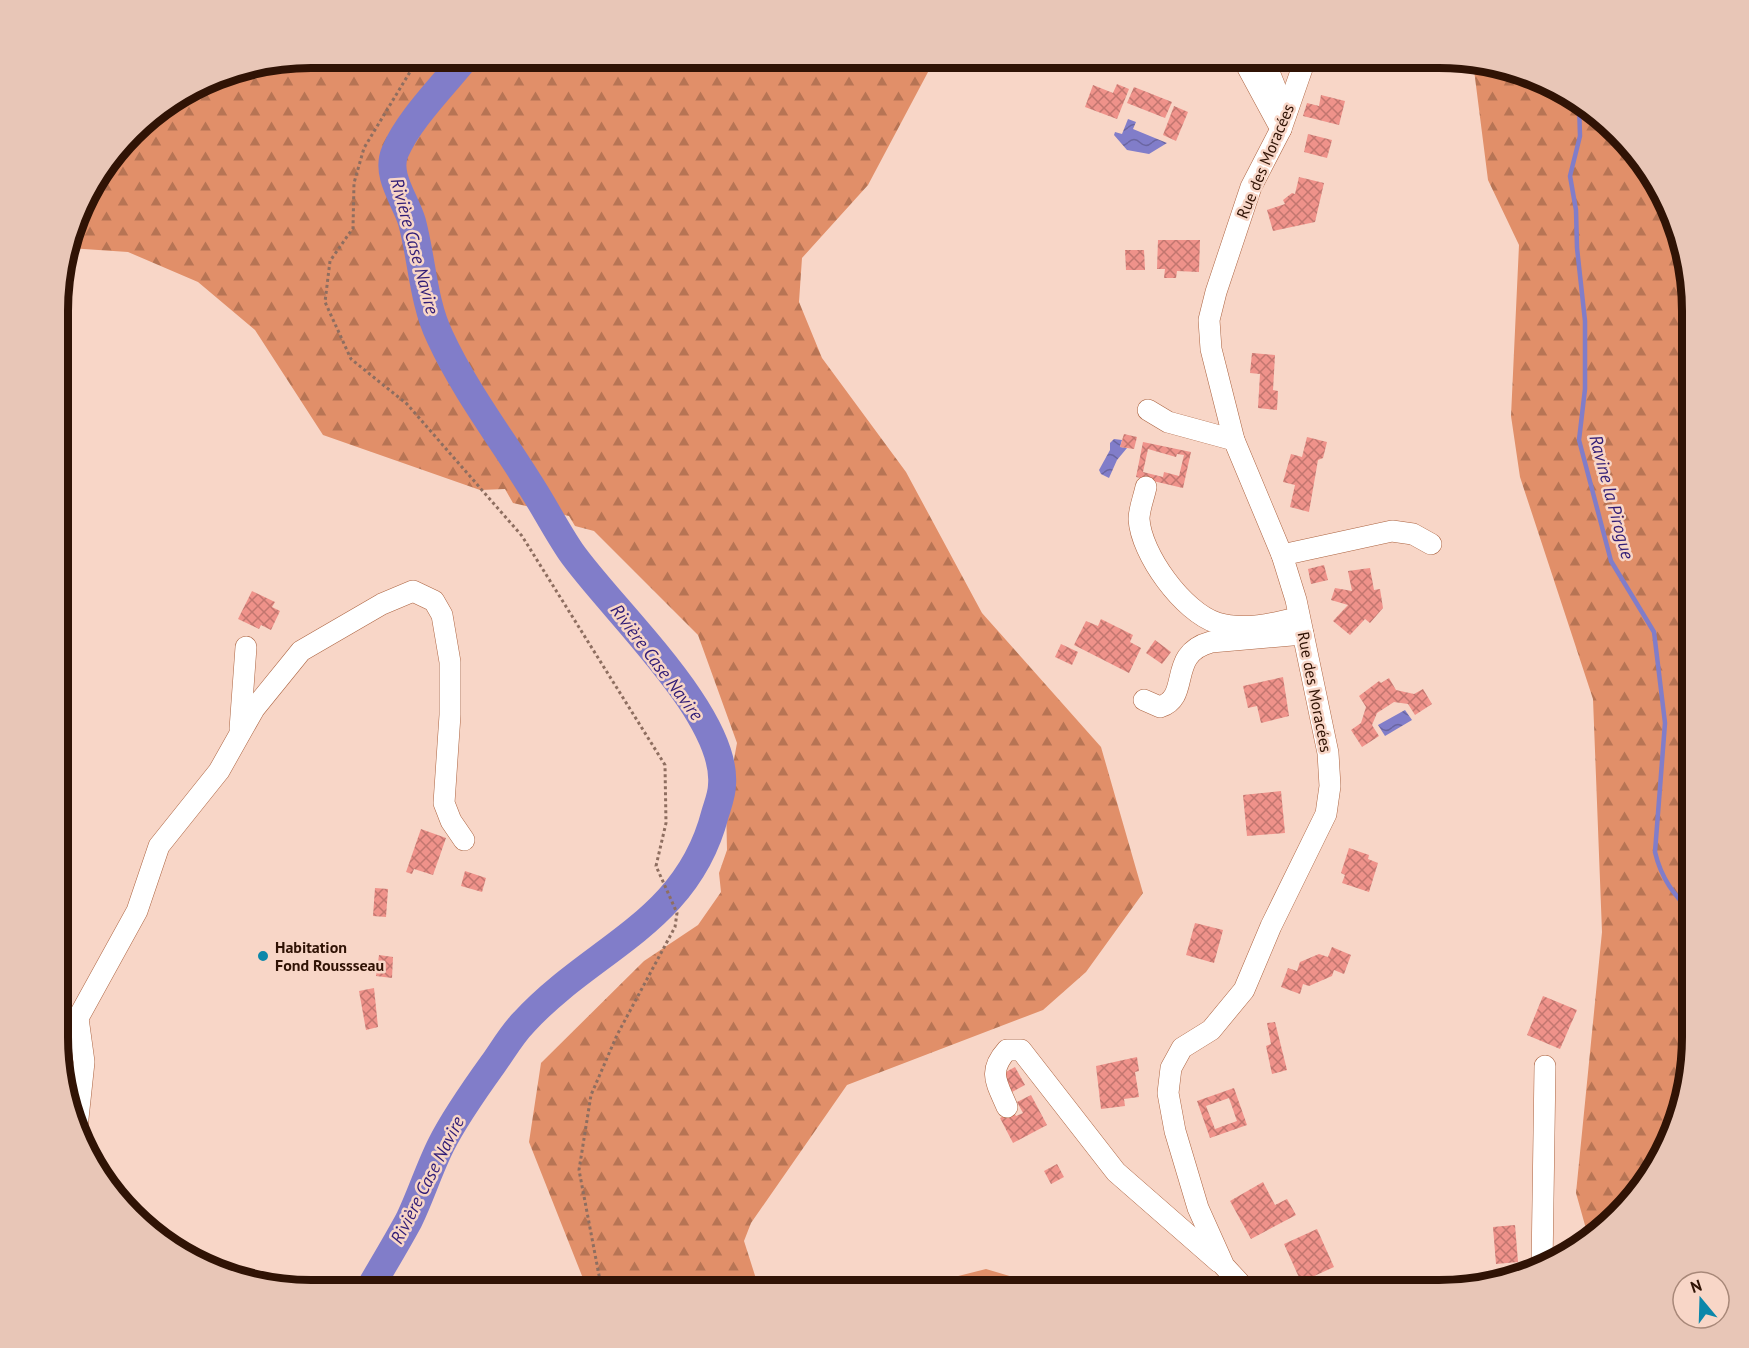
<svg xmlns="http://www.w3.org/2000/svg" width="1749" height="1348" font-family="'PT Sans',sans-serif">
  <defs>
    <pattern id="forest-firs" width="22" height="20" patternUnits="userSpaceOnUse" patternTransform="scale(1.5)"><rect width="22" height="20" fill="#e18f69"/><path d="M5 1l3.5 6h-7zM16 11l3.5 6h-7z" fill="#b77454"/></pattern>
    <pattern id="water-waves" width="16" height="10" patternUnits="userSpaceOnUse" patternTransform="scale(1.5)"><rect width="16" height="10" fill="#817dc9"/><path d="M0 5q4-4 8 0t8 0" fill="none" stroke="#6a65a1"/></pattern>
    <pattern id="building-cross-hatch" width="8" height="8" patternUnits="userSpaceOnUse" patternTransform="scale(1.5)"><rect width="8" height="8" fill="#ef928a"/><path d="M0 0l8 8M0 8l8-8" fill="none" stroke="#c2766f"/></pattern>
  </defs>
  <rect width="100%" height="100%" fill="#f8d6c7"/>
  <g fill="url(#forest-firs)">
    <path d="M310,57H936L868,185L802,258L799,302L822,358L906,472L982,613L1101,747L1143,893L1086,972L1043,1010L847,1085L751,1223L744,1241L758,1285L768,1291H588L529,1142L541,1063L644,961L698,925L721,892L719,873L727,850L726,803L737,743L698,635L594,531L575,526L569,516L513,503L505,489L480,490L323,435L255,330L198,282L128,252L69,248L91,184L143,120L228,71Z"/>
    <path d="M1473,62L1535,76L1606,120L1666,198L1692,310L1691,1055L1673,1135L1629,1205L1588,1236L1576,1193L1602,932L1593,699L1520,477L1511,416L1519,245L1488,180Z"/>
    <path d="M986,1269L1060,1291H899Z"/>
  </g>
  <g fill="url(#water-waves)">
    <path d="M1128,119L1136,122L1133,129L1167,143L1149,154L1127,150L1114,135L1115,132L1122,134Z"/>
    <path d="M1114,439L1122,440L1120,447L1127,448L1117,460L1109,478L1101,474L1099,470L1110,450V443Z"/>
    <path d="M1405,710L1412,720L1385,736L1378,725Z"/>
  </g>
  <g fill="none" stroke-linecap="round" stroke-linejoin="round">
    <path stroke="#817dc9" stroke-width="4.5" d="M1579,103L1580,136L1570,176L1576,210L1577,248L1585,321V389L1579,440L1611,561L1654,632L1665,723L1655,852C1661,878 1674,895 1692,913"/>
    <path stroke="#817dc9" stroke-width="28" d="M368,1291C382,1267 396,1244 409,1220C421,1195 429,1169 441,1145C455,1117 475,1089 493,1064C503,1050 512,1034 524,1022C593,947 687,923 715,814C718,804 722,794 722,785C728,715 611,609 571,552C556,530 544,506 529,483C499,435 464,389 440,337C423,302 422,259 412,222C406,201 385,175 395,152C409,119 444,85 466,57"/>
  </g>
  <g fill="url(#building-cross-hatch)" fill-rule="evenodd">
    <path d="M1117,84L1129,89L1117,119L1085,107L1093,85L1113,93Z"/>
    <path d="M1134,87L1172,102L1165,118L1127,103Z"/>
    <path d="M1321,95L1345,101L1339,125L1303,116L1307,103L1319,106Z"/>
    <path d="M1174,106L1188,112L1176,141L1163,135Z"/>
    <path d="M1308,134L1332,140L1327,158L1304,152Z"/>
    <path d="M1299,177L1324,183L1315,222L1273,231L1267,210L1285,204L1283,200L1292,193L1295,194Z"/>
    <path d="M1158,240H1200L1199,272L1177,271L1176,278H1164L1165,269H1157Z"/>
    <path d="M1125,250H1144L1145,270H1126Z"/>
    <path d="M1252,353L1275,355L1273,390L1278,391L1277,410L1258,408L1260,374L1250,373Z"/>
    <path d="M1124,434L1137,437L1134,449L1120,447Z"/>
    <path d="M1307,437L1327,442L1323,458L1318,460L1309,512L1290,507L1295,485L1283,482L1291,454L1302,457Z"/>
    <path d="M1143,442L1191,452L1183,488L1136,477ZM1148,449L1176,457L1177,454L1184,455L1179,476L1164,472L1163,477L1143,472Z"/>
    <path d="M1324,565L1328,580L1311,584L1308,569Z"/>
    <path d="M1370,568L1374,590L1380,589L1383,608L1370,623L1365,619L1350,635L1333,621L1348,605L1331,600L1335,588L1352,591L1348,571Z"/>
    <path d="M252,591L275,602L272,607L280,611L271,630L261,625L259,629L238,619Z"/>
    <path d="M1101,619L1133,635L1130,642L1141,648L1129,673L1074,645L1086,621L1098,626Z"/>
    <path d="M1155,640L1171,652L1162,664L1146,653Z"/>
    <path d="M1061,644L1078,652L1072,665L1055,657Z"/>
    <path d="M1283,677L1289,716L1261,723L1257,706L1248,708L1243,686Z"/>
    <path d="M1389,678L1396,690L1414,694L1423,689L1432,704L1415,715L1408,704L1394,702L1377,713L1372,725L1379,736L1362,747L1351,730L1361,723L1366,707L1359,696L1379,681L1381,683Z"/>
    <path d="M1281,791L1285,833L1247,836L1243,795Z"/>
    <path d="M421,829L446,838L433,875L414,869L412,874L406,872Z"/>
    <path d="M1349,848L1369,855L1368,859L1378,863L1369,892L1342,883L1345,875L1341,873Z"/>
    <path d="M465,871L486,878L482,892L461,886Z"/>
    <path d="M375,888L388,889L386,917L373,916Z"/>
    <path d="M1195,923L1223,930L1214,963L1186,955Z"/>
    <path d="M1332,947L1351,955L1344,974L1334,970L1332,976L1309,986L1303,984L1300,994L1281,987L1288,968L1297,971L1300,962L1319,954L1328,957Z"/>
    <path d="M379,955L393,957L392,978L376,976Z"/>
    <path d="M374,988L378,1027L366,1030L359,991Z"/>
    <path d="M1543,996L1577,1010L1560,1049L1527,1035Z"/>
    <path d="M1275,1022L1287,1070L1272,1074L1266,1046L1271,1044L1267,1023Z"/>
    <path d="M1137,1057L1139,1071L1135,1072L1139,1097L1124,1099L1125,1106L1101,1109L1096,1066Z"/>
    <path d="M1015,1067L1025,1085L1012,1092L1002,1074Z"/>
    <path d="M1234,1088L1247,1125L1210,1138L1197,1101ZM1229,1098L1237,1121L1215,1129L1206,1106Z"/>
    <path d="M1031,1095L1047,1125L1013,1143L1000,1118L1013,1111L1016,1116L1023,1113L1017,1102Z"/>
    <path d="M1057,1164L1064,1177L1051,1184L1044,1171Z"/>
    <path d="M1263,1182L1275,1205L1287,1199L1296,1215L1251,1239L1230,1201Z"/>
    <path d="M1515,1225L1518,1262L1496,1264L1493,1227Z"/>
    <path d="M1317,1229L1334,1267L1301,1282L1284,1244Z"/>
  </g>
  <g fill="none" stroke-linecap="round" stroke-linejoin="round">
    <defs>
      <g id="minor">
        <path d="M1242,57L1281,129"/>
        <path d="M1263,57L1275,87L1278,110"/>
        <path d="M1148,410L1168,422L1234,440"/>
        <path d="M1146,487C1144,497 1139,509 1139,519C1141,554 1183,612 1217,623C1243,631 1274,624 1299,617"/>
        <path d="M1282,555L1392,531L1413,534L1431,544"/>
        <path d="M1144,700L1160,707C1192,697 1166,654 1211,642L1303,634"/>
        <path d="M240,729L246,647"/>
        <path d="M1007,1107C997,1083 987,1072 1007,1050H1021L1116,1172L1219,1262"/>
        <path d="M77,1128L84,1062L78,1018L137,911L159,846L219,771L254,709L301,651L382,604L413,591L434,601L442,615L450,662V715L444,803L451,821L464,840"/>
        <path d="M1542,1267L1545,1066"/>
        <path d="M1247,1291L1224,1266L1198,1208L1175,1131L1168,1093L1171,1068L1182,1048L1211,1030L1244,990L1271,926L1326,814L1330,786L1328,753L1296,600L1282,555L1234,440L1211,349L1209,320L1216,292L1251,187L1281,129L1306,57"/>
      </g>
    </defs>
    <use href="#minor" stroke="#ac6340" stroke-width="22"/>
    <path stroke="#8e6e60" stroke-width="3" stroke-dasharray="3 3" stroke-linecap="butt" d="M419,57L364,148L354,183L353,228L330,261L325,302L351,359L407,404L522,536L665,765L666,823L656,866L677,913L675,927L617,1035L591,1095L579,1170L602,1291"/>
    <use href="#minor" stroke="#fff" stroke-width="21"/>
  </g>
  <circle fill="#0c87aa" stroke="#f8d6c7" stroke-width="2" cx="263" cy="956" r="6"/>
  <g text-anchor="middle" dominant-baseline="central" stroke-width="5" stroke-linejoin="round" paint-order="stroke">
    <g font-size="16" fill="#301305" stroke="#f8d6c7">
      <text transform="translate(1265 161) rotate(-67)">Rue des Moracées</text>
      <text transform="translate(1315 692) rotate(79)">Rue des Moracées</text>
    </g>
    <g font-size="16" font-weight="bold" fill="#301305" stroke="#f8d6c7" text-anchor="start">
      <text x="275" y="947">Habitation<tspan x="275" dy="18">Fond Roussseau</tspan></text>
    </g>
    <g font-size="18" font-style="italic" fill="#301c76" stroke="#f8d6c7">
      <text transform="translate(415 246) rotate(75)">Rivière Case Navire</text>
      <text transform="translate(1612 497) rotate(75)">Ravine la Pirogue</text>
      <text transform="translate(657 662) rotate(53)">Rivière Case Navire</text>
      <text transform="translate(427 1180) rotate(-63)">Rivière Case Navire</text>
    </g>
  </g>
  <path d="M0 0H1749V1348H0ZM311 68H1439A243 243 0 0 1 1682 311V1037A243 243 0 0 1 1439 1280H311A243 243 0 0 1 68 1037V311A243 243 0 0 1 311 68Z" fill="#e8c6b7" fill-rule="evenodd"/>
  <path fill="none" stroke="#301305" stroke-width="8" d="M311 68H1439A243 243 0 0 1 1682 311V1037A243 243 0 0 1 1439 1280H311A243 243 0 0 1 68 1037V311A243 243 0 0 1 311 68Z"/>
  <g transform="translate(1701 1300) rotate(341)"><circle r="28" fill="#f8d6c7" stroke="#a88879" stroke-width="1.5"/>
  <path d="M0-4.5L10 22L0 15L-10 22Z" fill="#0c87aa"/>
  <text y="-9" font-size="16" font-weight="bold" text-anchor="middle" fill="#301305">N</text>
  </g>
</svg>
